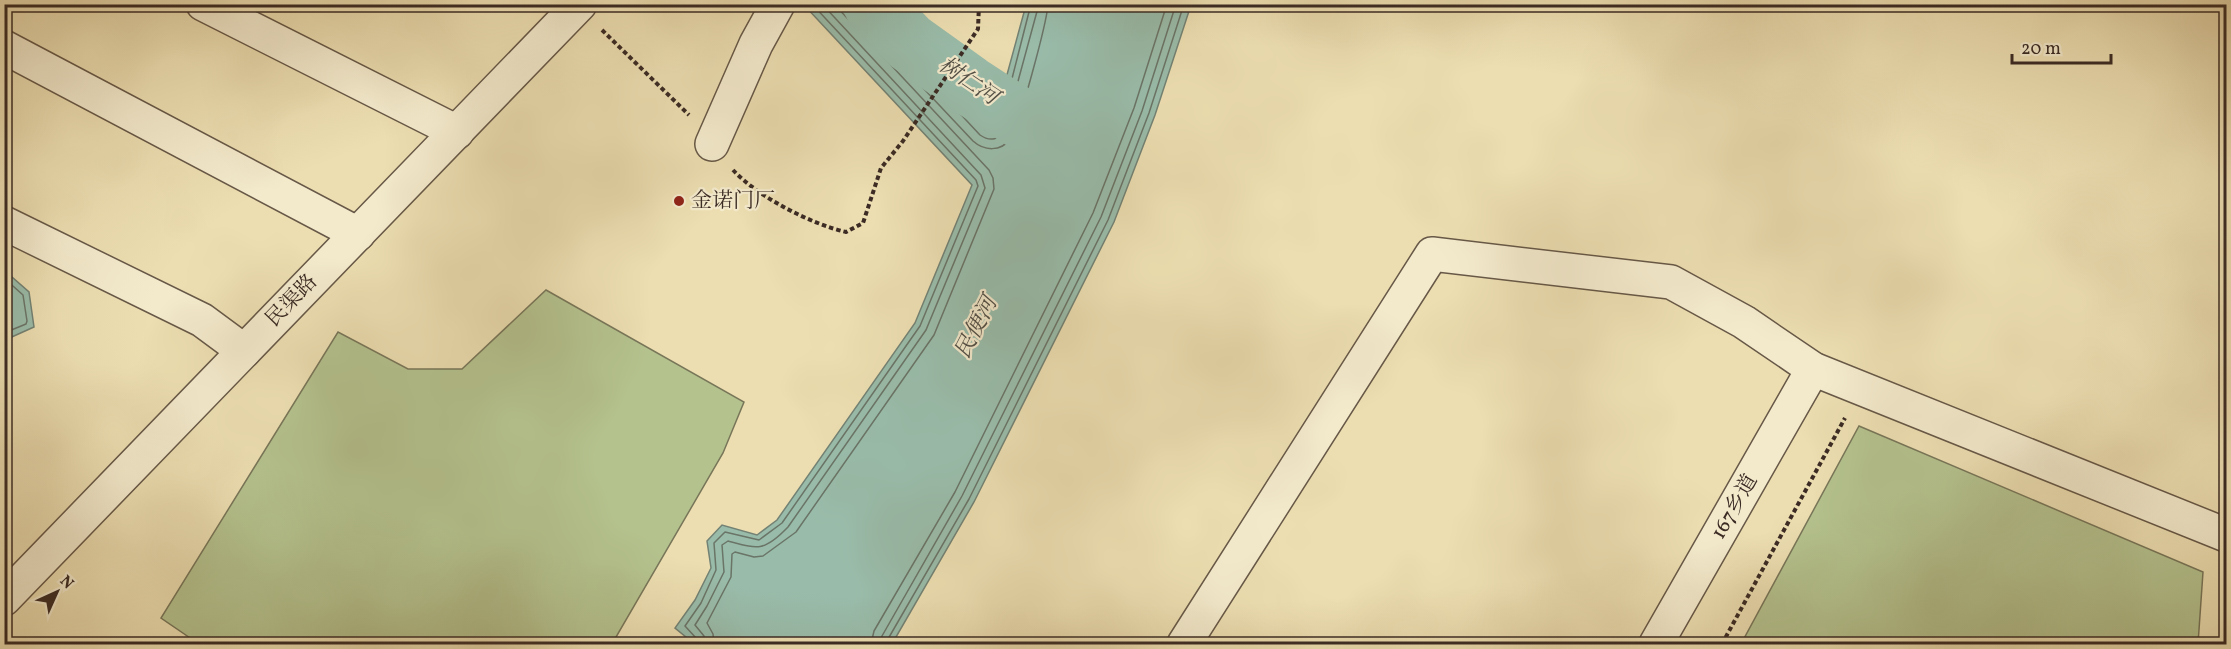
<svg xmlns="http://www.w3.org/2000/svg" width="2231" height="649" font-family="Vollkorn,'Noto Serif SC',serif">
  <rect width="100%" height="100%" fill="#ecdeb1"/>
  <filter id="stains"><feTurbulence type="fractalNoise" baseFrequency=".00333" numOctaves="4"/><feColorMatrix values="0 0 0 0 .2 0 0 0 0 .09 0 0 0 0 .02 0 0 0 .5 -.17"/></filter>
  <radialGradient id="worn" r=".72"><stop offset=".6" stop-color="#630" stop-opacity="0"/><stop offset="1" stop-color="#630" stop-opacity=".3"/></radialGradient>
  <g fill="#b4c28e" stroke="#787659" stroke-width="1.5">
    <path d="M546,290L744,402L723,453L612,644H199L161,618L338,332L408,369H462Z"/>
    <path d="M1859,426L2203,572L2198,644H1741Z"/>
  </g>
  <g fill="#99bcaa" stroke="#738274" stroke-width="1.5">
    <path d="M804,5H876L991,127L999,104L1026,5H1191L1155,115L1114,222L974,502L892,644H691L692,642L675,628L695,600L711,568L707,541L722,525L757,535L777,520L915,323L972,185Z"/>
    <path d="M4,270L29,292L34,327L5,340Z"/>
  </g>
  <g fill="none" stroke-linecap="round" stroke-linejoin="round">
    <g stroke="#6a7467" stroke-width="1.5">
      <path d="M856,4L857,13L861,22L973,141C984,151 1001,152 1010,139C1019,127 1047,22 1048,4"/>
      <path d="M865,4L869,16L980,135C990,142 1000,140 1005,129L1039,4"/>
      <path d="M872,4L874,11L985,130L991,132L998,128L1005,106L1031,4"/>
      <path d="M4,278L23,295L27,321L26,324L4,333"/>
      <path d="M698,644L696,638L685,626L701,603L716,570L714,543L725,532L759,540L782,523L920,326L978,186L976,180L812,4"/>
      <path d="M705,644L704,636L695,625L707,606L724,572L722,545L728,541C758,549 764,552 788,527L926,330L985,188L981,175L822,4"/>
      <path d="M714,644L713,634L707,623L731,577L732,554L735,552L754,557L763,556L796,532L934,335L994,189L993,178L989,170L834,4"/>
      <path d="M871,644L874,631L955,492L1093,213L1134,108L1167,4"/>
      <path d="M880,644L882,636L962,496L1101,217L1142,111L1176,4"/>
      <path d="M888,644V639L969,499L1108,220L1149,113L1184,4"/>
    </g>
    <path stroke="#99bcaa" stroke-width="60" d="M873,4L909,42L969,85L1067,149"/>
    <defs>
      <g id="minor">
        <path d="M203,4L457,132"/>
        <path d="M4,47L358,234"/>
        <path d="M712,144L756,44L778,4"/>
        <path d="M4,223L202,320L244,351"/>
        <path d="M4,599L580,4"/>
        <path d="M1184,644L1432,254L1671,282L1744,322L1813,369L2226,535"/>
        <path d="M1656,644L1813,369"/>
      </g>
    </defs>
    <use href="#minor" stroke="#675847" stroke-width="36"/>
    <g stroke="#3b2b24" stroke-width="4" stroke-dasharray="4.5 3" stroke-linecap="butt">
      <path d="M602,30L689,115"/>
      <path d="M733,170C758,197 811,224 846,232L863,223L881,168L903,141L978,29L979,4"/>
      <path d="M1722,644L1845,418"/>
    </g>
    <use href="#minor" stroke="#f3eacc" stroke-width="33"/>
  </g>
  <circle fill="#8f2418" stroke="#f3eacc" stroke-width="2" cx="679" cy="201" r="6"/>
  <g text-anchor="middle" dominant-baseline="central" stroke-width="4.5" stroke-linejoin="round" paint-order="stroke">
    <g font-size="21" fill="#3b2b24" stroke="#f3eacc" text-anchor="start">
      <text x="691" y="201">金诺门厂</text>
    </g>
    <g font-size="21" fill="#3b2b24" stroke="#f3eacc">
      <text transform="translate(292 301) rotate(-46)">民渠路</text>
      <text transform="translate(1735 507) rotate(-60)">167乡道</text>
    </g>
    <g font-size="22" font-style="italic" fill="#524f46" stroke="#f3eacc">
      <text transform="translate(968 82) rotate(34)">树仁河</text>
      <text transform="translate(977 328) rotate(-63)">民便河</text>
    </g>
  </g>
  <rect width="2231" height="649" fill="none" stroke="#ecdeb1" stroke-width="24"/>
  <rect x="6" y="6" width="2219" height="637" fill="none" stroke="#3b2b24" stroke-width="3"/>
  <rect x="12" y="12" width="2207" height="625" fill="none" stroke="#3b2b24" stroke-width="1.5"/>
  <g transform="translate(57 592) rotate(45)" stroke="#f3eacc" stroke-width="4.5" paint-order="stroke">
  <path d="M0-4.5L10 22L0 15L-10 22Z" fill="#3b2b24"/>
  <text y="-9" font-size="16" font-weight="bold" text-anchor="middle" fill="#3b2b24">N</text>
  </g>
  <path d="M2012 54v9h99v-9" fill="none" stroke="#3b2b24" stroke-width="3"/>
  <text x="2021" y="54" font-size="18" fill="#3b2b24" stroke="#f3eacc" stroke-width="4.5" paint-order="stroke">20 m</text>
  <rect width="100%" height="100%" filter="url(#stains)"/>
  <rect width="100%" height="100%" fill="url(#worn)"/>
</svg>
